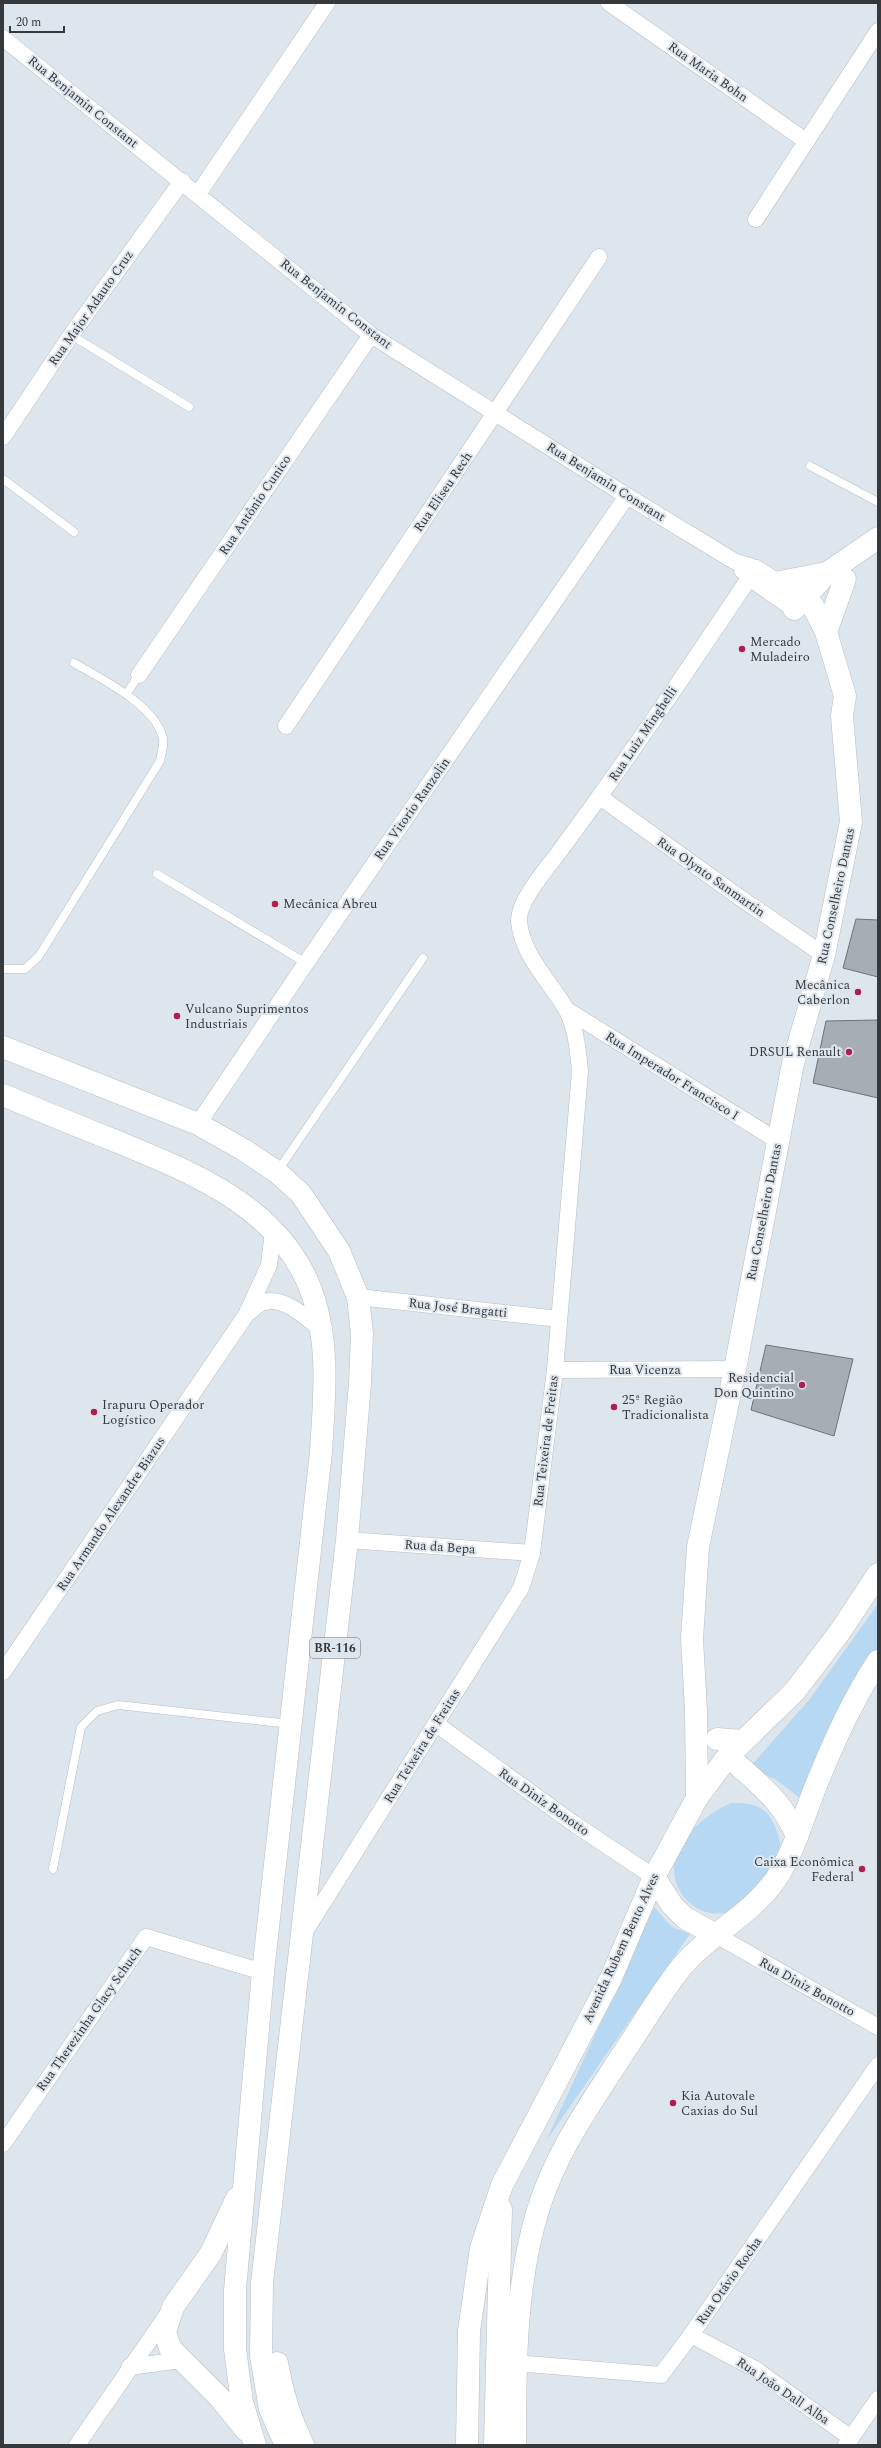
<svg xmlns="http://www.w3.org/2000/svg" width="881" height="2448" font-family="Spectral,serif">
  <rect width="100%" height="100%" fill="#dee6ed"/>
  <g fill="#b6d8f2">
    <path d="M878,1604V1648L858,1678L800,1798L775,1779L749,1768L809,1700Z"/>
    <path d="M731,1803C755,1802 769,1807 777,1832C778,1836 780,1840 780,1844C778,1867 750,1899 731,1911C726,1914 716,1914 710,1913C697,1910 687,1903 680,1891C658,1854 700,1816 731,1803Z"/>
    <path d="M654,1907L672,1927L690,1934L546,2141Z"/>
  </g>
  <g fill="#a6aeb4" stroke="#6c7479">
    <path d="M856,919L878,920V977L843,968Z"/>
    <path d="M878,1020V1098L813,1083L826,1021Z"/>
    <path d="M766,1345L853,1359L834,1436L751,1410Z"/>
  </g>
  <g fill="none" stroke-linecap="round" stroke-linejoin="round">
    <defs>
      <g id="lane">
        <path d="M71,335L189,407"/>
        <path d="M810,466L878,502"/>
        <path d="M3,479L74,532"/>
        <path d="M127,693L139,675"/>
        <path d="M157,874L306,963"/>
        <path d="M3,969H25L39,956L160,761C161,755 164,746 163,739C157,706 100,678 74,663"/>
        <path d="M277,1172L423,958"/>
        <path d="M53,1869L81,1727L97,1711L118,1705L290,1724"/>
      </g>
      <g id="street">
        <path d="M609,3L806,141"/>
        <path d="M3,38L371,335L627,496L734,561L756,568L803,597"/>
        <path d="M198,194L327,3"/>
        <path d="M756,219L878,31"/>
        <path d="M3,437L71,335L182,181"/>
        <path d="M742,570L749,578L794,609"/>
        <path d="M139,675L371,335"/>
        <path d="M286,726L599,257"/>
        <path d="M600,797L739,897L824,955"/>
        <path d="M567,1010L778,1141"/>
        <path d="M198,1124L306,963L627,496"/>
        <path d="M358,1297L559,1319"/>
        <path d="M248,1313C253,1310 259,1303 264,1302C284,1296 307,1318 321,1330"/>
        <path d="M555,1370L735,1369"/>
        <path d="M347,1540L532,1553"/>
        <path d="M3,1672L246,1315L269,1265L273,1231"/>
        <path d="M436,1724L573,1823L654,1877"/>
        <path d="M304,1933L521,1588L532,1553L555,1370L580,1071C578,1052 576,1026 566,1009C550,981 523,957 519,922C517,901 550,865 562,848C630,756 693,662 756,568"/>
        <path d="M716,1935L878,2027"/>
        <path d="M3,2144L146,1937L263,1972"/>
        <path d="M691,2335L755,2369L851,2438"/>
        <path d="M515,2363L661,2375L691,2335L878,2065"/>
        <path d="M129,2367L181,2360"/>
        <path d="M77,2445L167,2315"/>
        <path d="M846,2445L878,2399"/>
      </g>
      <g id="secondary">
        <path d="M780,582L827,573"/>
        <path d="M794,609L827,573L878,538"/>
        <path d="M826,632L845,579"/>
        <path d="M697,1798L696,1710L692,1639L698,1547L735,1369L793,1063L824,955L851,822L842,716L845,696L826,632L813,606L803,597"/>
      </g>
      <g id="primary">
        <path d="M717,1739L743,1741"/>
        <path d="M728,1756C755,1781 784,1801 797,1837"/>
        <path d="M654,1877L672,1905L685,1918L716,1935"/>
        <path d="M467,2445L469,2331L481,2248L502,2185L611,1978L654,1877L697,1798L728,1756L795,1691L839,1633L878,1574"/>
        <path d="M495,2445L501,2209"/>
        <path d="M515,2445C515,2367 515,2285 538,2210C556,2151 593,2100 626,2049C644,2023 664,1987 684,1964C712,1932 751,1915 776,1879C793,1853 802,1822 813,1793C831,1748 851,1702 878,1661"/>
      </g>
      <g id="highway">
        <path d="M3,1047L198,1124L244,1150L277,1172L301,1194L339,1251L358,1297L362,1334L360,1383L347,1540L262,2283L261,2356L270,2409L286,2445"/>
        <path d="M3,1095C41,1111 80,1127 118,1142C196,1174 284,1209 313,1296C330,1347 324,1400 321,1452L263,1972L235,2290V2349L242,2402L255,2445"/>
        <path d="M237,2198L211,2253L173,2307L165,2332L170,2348L221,2399L246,2430"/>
        <path d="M277,2363C282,2392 290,2419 303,2445"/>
      </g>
    </defs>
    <use href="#lane" stroke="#b6bec4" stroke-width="9"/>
    <use href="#street" stroke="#b6bec4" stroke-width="17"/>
    <use href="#secondary" stroke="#b6bec4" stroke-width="23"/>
    <use href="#primary" stroke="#b6bec4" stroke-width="23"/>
    <use href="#highway" stroke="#b6bec4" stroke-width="23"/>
    <use href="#lane" stroke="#fff" stroke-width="8"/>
    <use href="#street" stroke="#fff" stroke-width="16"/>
    <use href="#secondary" stroke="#fff" stroke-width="22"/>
    <use href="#primary" stroke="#fff" stroke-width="22"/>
    <use href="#highway" stroke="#fff" stroke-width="22"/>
  </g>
  <g fill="#af1e4d" stroke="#dee6ed" stroke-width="1.5">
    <circle cx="742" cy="649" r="4"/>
    <circle cx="275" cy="904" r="4"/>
    <circle cx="858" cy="992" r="4"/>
    <circle cx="177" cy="1016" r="4"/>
    <circle cx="849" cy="1052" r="4"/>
    <circle cx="802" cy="1385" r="4"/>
    <circle cx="614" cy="1407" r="4"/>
    <circle cx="94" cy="1412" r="4"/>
    <circle cx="862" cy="1869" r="4"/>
    <circle cx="673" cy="2103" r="4"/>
  </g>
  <g text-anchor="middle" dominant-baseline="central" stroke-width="4" stroke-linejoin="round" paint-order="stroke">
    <rect fill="#dee6ed" stroke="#686d71" stroke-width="1" x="310" y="1638" width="50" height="20" rx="3"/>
    <g font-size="12" font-weight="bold" fill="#36393c">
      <text x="335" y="1648">BR-116</text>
    </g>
    <g font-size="13" fill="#36393c" stroke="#dee6ed">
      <text transform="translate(708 72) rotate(35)">Rua Maria Bohn</text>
      <text transform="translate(83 102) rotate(39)">Rua Benjamin Constant</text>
      <text transform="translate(336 304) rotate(38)">Rua Benjamin Constant</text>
      <text transform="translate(91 308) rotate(-55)">Rua Major Adauto Cruz</text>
      <text transform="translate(606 482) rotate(32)">Rua Benjamin Constant</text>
      <text transform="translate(443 492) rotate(-56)">Rua Eliseu Rech</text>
      <text transform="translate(255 505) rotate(-56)">Rua Antônio Cunico</text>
      <text transform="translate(643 734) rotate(-56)">Rua Luiz Minghelli</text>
      <text transform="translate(412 809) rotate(-55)">Rua Vitorio Ranzolin</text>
      <text transform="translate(711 877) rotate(35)">Rua Olynto Sanmartin</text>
      <text transform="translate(836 896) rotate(-78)">Rua Conselheiro Dantas</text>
      <text transform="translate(672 1076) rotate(32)">Rua Imperador Francisco I</text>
      <text transform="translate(764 1212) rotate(-79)">Rua Conselheiro Dantas</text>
      <text transform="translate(458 1308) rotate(6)">Rua José Bragatti</text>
      <text x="645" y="1370">Rua Vicenza</text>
      <text transform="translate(546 1441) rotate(-83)">Rua Teixeira de Freitas</text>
      <text transform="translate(111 1514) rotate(-56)">Rua Armando Alexandre Biazus</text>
      <text transform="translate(440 1547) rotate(4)">Rua da Bepa</text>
      <text transform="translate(422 1746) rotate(-58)">Rua Teixeira de Freitas</text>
      <text transform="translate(544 1802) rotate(35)">Rua Diniz Bonotto</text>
      <text transform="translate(621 1948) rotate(-65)">Avenida Rubem Bento Alves</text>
      <text transform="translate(807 1987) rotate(29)">Rua Diniz Bonotto</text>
      <text transform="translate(89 2019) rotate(-55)">Rua Therezinha Glacy Schuch</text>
      <text transform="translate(729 2281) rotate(-55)">Rua Otávio Rocha</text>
      <text transform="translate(783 2391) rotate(34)">Rua João Dall Alba</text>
    </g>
    <g font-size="13" fill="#36393c" stroke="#dee6ed" text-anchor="start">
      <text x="750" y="642">Mercado<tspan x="750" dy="15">Muladeiro</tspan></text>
      <text x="283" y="904">Mecânica Abreu</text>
      <text x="850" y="985" text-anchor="end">Mecânica<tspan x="850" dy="15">Caberlon</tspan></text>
      <text x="185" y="1009">Vulcano Suprimentos<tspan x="185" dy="15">Industriais</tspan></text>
      <text x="841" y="1052" text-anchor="end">DRSUL Renault</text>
      <text x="794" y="1378" text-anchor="end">Residencial<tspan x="794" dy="15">Don Quintino</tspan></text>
      <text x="622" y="1400">25ª Região<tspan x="622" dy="15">Tradicionalista</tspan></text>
      <text x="102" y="1405">Irapuru Operador<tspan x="102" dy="15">Logístico</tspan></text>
      <text x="854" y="1862" text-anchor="end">Caixa Econômica<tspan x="854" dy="15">Federal</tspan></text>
      <text x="681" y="2096">Kia Autovale<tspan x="681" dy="15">Caxias do Sul</tspan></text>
    </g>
  </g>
  <rect width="881" height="2448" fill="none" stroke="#36393c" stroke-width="8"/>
  <path d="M10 26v6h54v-6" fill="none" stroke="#36393c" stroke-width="2"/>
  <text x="16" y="26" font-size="12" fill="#36393c" stroke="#dee6ed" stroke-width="3" paint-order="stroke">20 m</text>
</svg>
